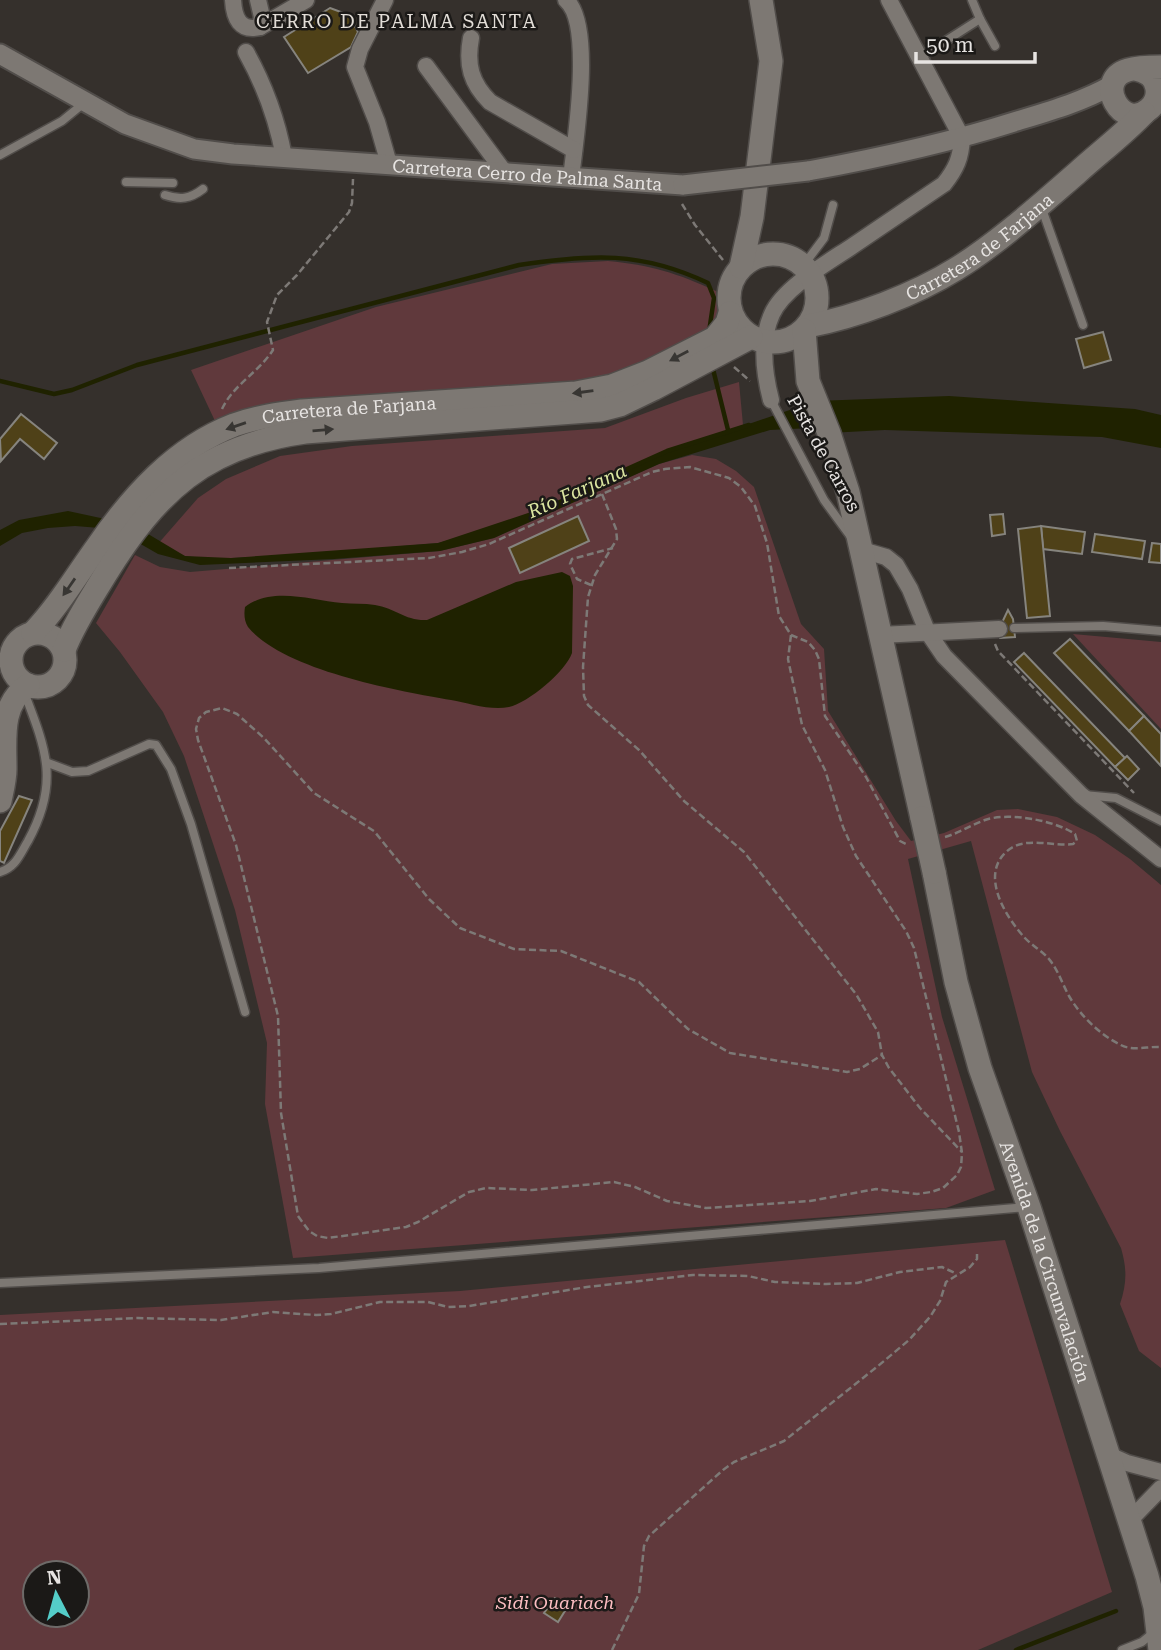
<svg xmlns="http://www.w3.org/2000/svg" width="1161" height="1650" font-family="'Roboto Serif',serif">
  <rect width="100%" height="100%" fill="#35302c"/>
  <g fill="#60393c" fill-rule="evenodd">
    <path d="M608,261C650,265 677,273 716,291L720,313L711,337L612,378L284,406L215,421L191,370L376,307L552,264Z"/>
    <path d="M739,382L743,425L667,451L496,528L438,543L308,554L213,559L185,556L157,545L198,498L226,479L280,456L352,446L605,428L686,398Z"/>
    <path d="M692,455L716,459L736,471L754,487L801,624L824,649L828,711L896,821L911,841L944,833L997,810L1018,809L1057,817L1095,835L1130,859L1161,885V1368L1139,1351L1120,1304C1127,1283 1127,1269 1121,1248L1060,1131L1032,1072L971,841L908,859L942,1017L995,1190L946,1208L293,1258L265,1104L267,1043L235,910L184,756L163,712L120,652L96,623L135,555L160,567L190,572L440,551L494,538L659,464Z"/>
    <path d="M1073,634L1161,642V729Z"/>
    <path d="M1005,1240L1112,1592L978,1650H0V1315L460,1291ZM35,1573H77V1615H35Z"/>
  </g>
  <g fill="#1f2200">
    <path d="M949,396L1135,409L1161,415V448L1102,437L885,430L829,433L811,428L770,430L659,464L494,538L440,551L334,559L200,565L158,554L125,535L100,528L75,526L48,528L22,533L0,546V530L19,520L68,511L133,525L185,556L231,558L438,543L540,509L650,458L816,401Z"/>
    <path d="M562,572L570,576L573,586L572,653C566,671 528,703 509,707C491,711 468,703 451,700C398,691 283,670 248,627C244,621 244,613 245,607C272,586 311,600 342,603C353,604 364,603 375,605C395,608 405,621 427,620L516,582Z"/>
  </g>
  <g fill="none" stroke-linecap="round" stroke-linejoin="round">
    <g stroke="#1f2200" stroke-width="4.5">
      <path d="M712,365L728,430"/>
      <path d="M0,381L54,394L72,390L137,365L519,265C591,254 641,251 708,283L714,298L709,332"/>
      <path d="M607,478L667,451L749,425"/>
      <path d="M1016,1650L1116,1611"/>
    </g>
  </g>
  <g fill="#4f4118" stroke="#86847e" stroke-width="2">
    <path d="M330,8L349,15L358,32L351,47L308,73L284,37Z"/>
    <path d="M1103,332L1111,360L1084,368L1076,339Z"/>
    <path d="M21,414L57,443L44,459L20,439L1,461L0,439Z"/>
    <path d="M1003,514L1005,534L992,536L990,515Z"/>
    <path d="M578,516L589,541L520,573L509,548Z"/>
    <path d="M1041,526L1085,532L1082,554L1043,549Z"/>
    <path d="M1041,526L1050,616L1027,618L1018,529Z"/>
    <path d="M1095,534L1145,541L1142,559L1092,552Z"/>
    <path d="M1152,543L1161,544V563L1149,562Z"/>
    <path d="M1008,610L1013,619L1015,637L1000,638L999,629Z"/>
    <path d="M1070,639L1144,716L1129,731L1054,653Z"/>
    <path d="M1024,653L1125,758L1115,767L1014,662Z"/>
    <path d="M1144,716L1161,734V766L1129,731Z"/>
    <path d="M1127,756L1139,769L1128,780L1115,767Z"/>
    <path d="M19,796L32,800L4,863L0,861V831Z"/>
    <path d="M555,1598L568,1606L558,1622L544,1613Z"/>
  </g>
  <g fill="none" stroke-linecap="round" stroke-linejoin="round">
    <defs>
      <g id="service">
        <path d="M972,0L980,19L995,46"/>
        <path d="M919,58L980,19"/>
        <path d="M0,155L62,121L84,103"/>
        <path d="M126,182L173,183"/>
        <path d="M165,195C180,200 190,199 203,189"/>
        <path d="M1042,209L1083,325"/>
        <path d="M803,266L824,238L833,205"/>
        <path d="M771,400L824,500L851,537"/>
        <path d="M1014,628L1103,626L1161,631"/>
        <path d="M48,763L72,772L88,771L149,744L156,745L171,769L191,824L245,1012"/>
        <path d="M1084,795L1116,798L1161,821"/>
        <path d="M0,872C16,867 20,854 28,841C60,783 46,749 24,692"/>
        <path d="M0,1283L319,1268L1026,1207"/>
        <path d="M1122,1650L1142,1642L1153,1633"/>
      </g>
      <g id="minor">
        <path d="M233,0C234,18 240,32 260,27L306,0"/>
        <path d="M258,0L262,17L260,27"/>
        <path d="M385,0L360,49L355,67L377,122L389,164"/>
        <path d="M566,0C594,24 575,142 571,178"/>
        <path d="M471,38C466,65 471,83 490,102L574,150"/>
        <path d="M246,52C265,86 277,119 284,157"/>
        <path d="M426,66L505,173"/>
        <path d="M771,400C764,373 760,340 772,314C784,287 829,262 854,245C884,225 914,204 944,184C956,169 961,158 962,138L889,0"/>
        <path d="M862,550L886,557L896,565L910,589L927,631L944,656L1081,795L1161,859"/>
        <path d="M880,635L999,629"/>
        <path d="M1107,1454L1127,1463L1161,1472"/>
        <path d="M1129,1521L1161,1488"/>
      </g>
      <g id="tertiary">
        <path id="s1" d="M0,54L125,124L194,149L233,154L683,185"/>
        <path d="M808,171C879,158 948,143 1017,121C1050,111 1082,102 1112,85"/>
      </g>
      <g id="secondary">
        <path d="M1135,69C1146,71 1156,77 1157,89C1158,97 1155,104 1149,109C1122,133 1093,80 1128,70C1138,67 1151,67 1161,67"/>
        <circle cx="773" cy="298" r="44"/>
        <path d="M741,267L752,217L771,61L761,0"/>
        <path id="s2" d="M808,326C856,317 914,295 956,269C997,244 1040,205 1077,173C1099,153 1123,135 1144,113"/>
        <path d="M804,330L808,381L829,433L848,492L922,818"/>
        <circle cx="38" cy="660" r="27"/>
        <path id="s3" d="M33,633C58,607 76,576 97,547C132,496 175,448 234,425C256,417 279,414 302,411L576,393L612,386L648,372L715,338L727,323L730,313"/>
        <path d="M64,650C74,624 90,600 105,575C157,491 205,446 305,432L601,410L620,405L653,389L751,337"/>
        <path d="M0,801C2,791 5,780 5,769C5,737 0,705 28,685"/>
        <path id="s4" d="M934,872L956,982L980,1068L1029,1207L1147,1576L1155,1607L1160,1650"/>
      </g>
    </defs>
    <use href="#service" stroke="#514d4a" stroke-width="11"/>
    <use href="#minor" stroke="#514d4a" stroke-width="19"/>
    <use href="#tertiary" stroke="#514d4a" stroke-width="23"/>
    <use href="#secondary" stroke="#514d4a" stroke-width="26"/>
    <g stroke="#7d7976" stroke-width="2.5" stroke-dasharray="7 3.5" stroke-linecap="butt">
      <path d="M682,204L695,225L723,260"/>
      <path d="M720,298L724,276"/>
      <path d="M734,367L750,381"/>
      <path d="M222,409C233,385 258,373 273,350L267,322L277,295L297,275L349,212L352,203L353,179"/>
      <path d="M602,494L616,529L617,539L595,575L588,597L583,667L584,696L588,705L639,750L684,801L744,852L856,994L878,1032L882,1055L889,1068L920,1108L962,1152"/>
      <path d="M229,568L429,558L462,552L489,544L652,472L665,469L690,467L729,478L741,487L755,506L767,543L779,616L791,635L808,642L815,650L819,659L825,716L866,777L900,841L908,845"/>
      <path d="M591,585L577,579L570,564L572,559L613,548"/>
      <path d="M791,635L788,659L802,725L825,770L843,827L856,856L906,931L914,948L959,1132L962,1153L961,1167L957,1175L943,1188L931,1192L917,1194L876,1189L810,1201L706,1208L667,1201L635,1187L614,1182L532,1190L486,1188L469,1192L418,1222L406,1227L328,1238L317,1236L309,1231L298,1216L281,1113L278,1016L236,845L198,740L196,729L199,718L206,712L222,708L237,714L264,738L314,793L374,831L429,899L460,928L514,949L561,951L639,982L688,1029L730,1053L847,1072L860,1069L882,1055"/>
      <path d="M995,644L998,651L1134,793"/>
      <path d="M945,837C959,833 971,825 985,820C1008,812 1054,820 1075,834L1077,841L1073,844C1052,847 1024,835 1006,852C980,876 1006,917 1024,937C1033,947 1045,952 1052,963C1059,973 1063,985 1069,996C1080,1015 1099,1034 1119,1044C1132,1052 1147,1046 1161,1047"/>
      <path d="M0,1324L138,1318L221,1320L273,1312L316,1315L331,1314L380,1302H428L448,1307L469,1306L587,1287L693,1275L748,1276L775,1282L826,1284L857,1283L900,1272L942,1267L957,1274"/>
      <path d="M612,1650L639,1594L644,1546L649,1536L723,1470L734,1462L784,1441L878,1366L909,1340L930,1317L940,1301L946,1282L970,1267L977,1259V1254"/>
    </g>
    <use href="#service" stroke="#7d7873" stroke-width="8"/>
    <use href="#minor" stroke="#7d7873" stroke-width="16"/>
    <use href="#tertiary" stroke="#7d7873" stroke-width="19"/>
    <use href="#secondary" stroke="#7d7873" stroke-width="23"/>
    <defs>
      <path id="tertiary-bridge" d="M683,185L808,171"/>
      <path id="secondary-bridge" d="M922,818L934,872"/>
    </defs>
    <use href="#tertiary-bridge" stroke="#514d4a" stroke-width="23" stroke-linecap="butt"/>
    <use href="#secondary-bridge" stroke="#514d4a" stroke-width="26" stroke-linecap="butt"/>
    <use href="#tertiary-bridge" stroke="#7d7873" stroke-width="19"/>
    <use href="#secondary-bridge" stroke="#7d7873" stroke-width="23"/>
  </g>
  <defs><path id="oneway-solid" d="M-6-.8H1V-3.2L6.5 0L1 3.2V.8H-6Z" transform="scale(1.75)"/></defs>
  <g fill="#383633">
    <use href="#oneway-solid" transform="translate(679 356) rotate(152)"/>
    <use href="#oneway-solid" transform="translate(583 392) rotate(172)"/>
    <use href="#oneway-solid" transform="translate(236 426) rotate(161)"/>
    <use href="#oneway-solid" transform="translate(323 430) rotate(-5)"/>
    <use href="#oneway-solid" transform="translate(69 587) rotate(125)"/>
  </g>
  <g text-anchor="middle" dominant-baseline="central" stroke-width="5" stroke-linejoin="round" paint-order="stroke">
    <g font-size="18" fill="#e7e4e2" stroke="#1b1917">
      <text stroke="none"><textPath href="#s1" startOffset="551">Carretera Cerro de Palma Santa</textPath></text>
      <text stroke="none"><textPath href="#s2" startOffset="191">Carretera de Farjana</textPath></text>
      <text stroke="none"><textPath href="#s3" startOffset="410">Carretera de Farjana</textPath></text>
      <text transform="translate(824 453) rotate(61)">Pista de Carros</text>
      <text stroke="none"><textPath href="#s4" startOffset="406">Avenida de la Circunvalación</textPath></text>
    </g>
    <g font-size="18" font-style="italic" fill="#fdbec2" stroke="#1b1917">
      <text x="555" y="1602">Sidi Ouariach</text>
    </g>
    <g font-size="19" letter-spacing="2" fill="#e2ddd7" stroke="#1b1917">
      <text x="397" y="21">CERRO DE PALMA SANTA</text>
    </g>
    <g font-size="19" font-style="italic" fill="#dbe5a0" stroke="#1b1917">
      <text transform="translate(577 491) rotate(-24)">Río Farjana</text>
    </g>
  </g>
  <g transform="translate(56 1594) rotate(354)"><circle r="33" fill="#1b1917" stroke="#6d6a68" stroke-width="2"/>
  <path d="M0-5L12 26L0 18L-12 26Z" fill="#54cdc8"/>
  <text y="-10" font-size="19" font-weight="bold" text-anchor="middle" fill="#e7e4e2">N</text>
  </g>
  <path d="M916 52v10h119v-10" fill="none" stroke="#e7e4e2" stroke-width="3.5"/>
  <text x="926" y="52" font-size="21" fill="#e7e4e2" stroke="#1b1917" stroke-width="5" paint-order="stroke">50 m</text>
</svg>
